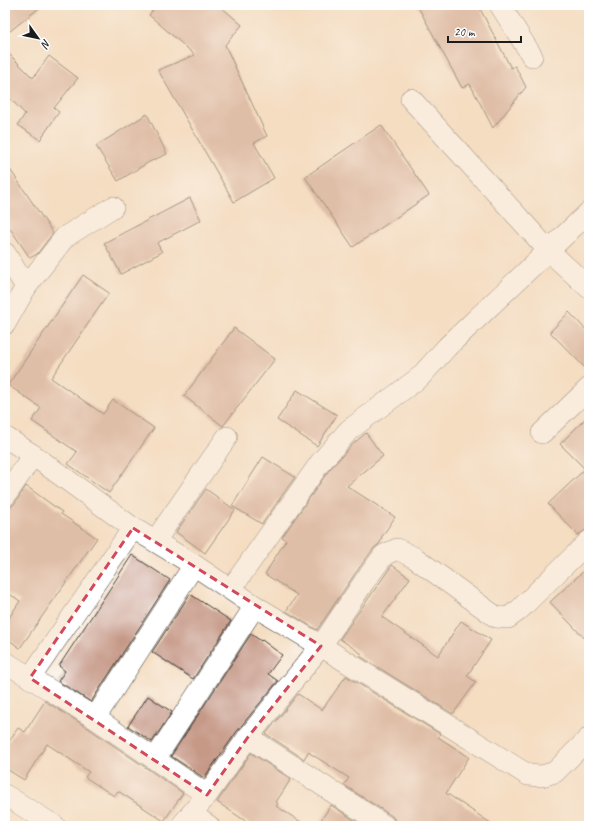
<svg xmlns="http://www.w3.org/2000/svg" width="594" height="831" font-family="Caveat,sans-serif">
  <rect width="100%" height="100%" fill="#fff"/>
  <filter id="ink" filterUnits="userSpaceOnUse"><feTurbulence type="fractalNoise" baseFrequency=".025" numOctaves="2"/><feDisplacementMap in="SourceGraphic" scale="8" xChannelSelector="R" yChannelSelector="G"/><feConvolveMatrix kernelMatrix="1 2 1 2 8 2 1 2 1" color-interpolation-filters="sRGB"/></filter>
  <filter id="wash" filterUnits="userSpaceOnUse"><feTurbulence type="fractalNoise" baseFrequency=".012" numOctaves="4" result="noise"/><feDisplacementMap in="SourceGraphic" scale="16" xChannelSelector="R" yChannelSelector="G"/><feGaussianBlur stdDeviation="0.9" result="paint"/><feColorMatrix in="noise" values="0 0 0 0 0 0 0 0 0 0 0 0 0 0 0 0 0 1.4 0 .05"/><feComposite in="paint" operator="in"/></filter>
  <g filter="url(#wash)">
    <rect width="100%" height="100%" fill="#f4ddc1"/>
    <g id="blocks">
      <g fill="#c69987">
        <path d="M5,5H43L5,35Z"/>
        <path d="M157,5H219L242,25L225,45L267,136L254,143L274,178L234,202L158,70L195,55L149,15Z"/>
        <path d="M417,5H478L511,68L515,66L526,87L493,128L470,84L462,88Z"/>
        <path d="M5,50L33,78L49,56L78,78L54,108L59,112L40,140L18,125L25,114L5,93Z"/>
        <path d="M147,114L167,154L149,162L118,181L96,146Z"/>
        <path d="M381,125L429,195L353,247L305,177Z"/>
        <path d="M5,162L53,233L37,254L30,258L5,221Z"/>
        <path d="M190,198L201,220L157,243L162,252L121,274L104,243Z"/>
        <path d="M83,275L109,293L51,378L103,414L113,400L154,428L109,493L68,464L77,452L32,421L41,408L8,385Z"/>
        <path d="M569,312L589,333V372L550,332Z"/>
        <path d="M234,328L275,359L223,426L184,396Z"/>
        <path d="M297,390L337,415L317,446L277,420Z"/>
        <path d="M589,415V529L586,530L578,535L548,504L585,469L560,444Z"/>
        <path d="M366,433L383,456L347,486L395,517L381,538L382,539L379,544L374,548L354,575L317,630L286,611L297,595L265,574L286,540L282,537L329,470L353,444Z"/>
        <path d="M263,457L295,477L262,524L232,506Z"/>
        <path d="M26,486L62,512L61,514L97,538L20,648L5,637V624L20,601L5,591V508L11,507L15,503Z"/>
        <path d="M206,489L235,510L205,553L176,532Z"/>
        <path d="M132,555L170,580L91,702L58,681L65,671L59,666Z"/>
        <path d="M392,565L410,578L382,617L438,656L461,621L491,640L467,676L476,682L453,714L360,656L362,654L340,639Z"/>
        <path d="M589,566V643L550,602Z"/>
        <path d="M190,594L231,621L193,679L152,652Z"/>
        <path d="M251,634L261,641L262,640L282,655L268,674L278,681L238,730L204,778L171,756Z"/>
        <path d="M346,676L440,734L438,737L469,757L446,793L495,826H397L395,820L392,816L344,785L349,778L308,752L304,759L266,734L298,694L322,710Z"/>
        <path d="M148,696L172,712L152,742L128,726Z"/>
        <path d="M45,701L88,728L183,793L164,821L118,791L114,796L85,777L89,772L47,744L24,780L5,768V747L18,728L25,732Z"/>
        <path d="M251,753L291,779L276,802L278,804L276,806L307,826H253L217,802Z"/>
        <path d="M331,805L363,826H317Z"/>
      </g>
    </g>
  </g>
  <g filter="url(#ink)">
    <use href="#blocks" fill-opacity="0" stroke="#3c3935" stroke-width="1"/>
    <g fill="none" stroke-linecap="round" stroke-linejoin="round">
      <defs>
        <g id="street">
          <path d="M500,5L532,56"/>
          <path d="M411,99L549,251L589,288"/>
          <path d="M5,253L26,287"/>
          <path d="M5,324L26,287L65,237L113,207"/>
          <path d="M542,433L589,388"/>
          <path d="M5,437L33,455L133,528L194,565L255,606L321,646L528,775L542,776L555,772L589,738"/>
          <path d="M5,496L33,455"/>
          <path d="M155,541L227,437"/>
          <path d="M231,589L320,463L349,430L420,377L447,347L589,212"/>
          <path d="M5,662L95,718L207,795"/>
          <path d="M30,678L133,528"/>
          <path d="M95,718L194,565"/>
          <path d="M248,737L385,826"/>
          <path d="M155,759L255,606"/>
          <path d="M5,795L55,826"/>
          <path d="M191,814L209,826"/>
          <path d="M181,826L207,795L248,737L321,646L364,582L384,555L397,549L415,558L496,617L508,618L519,610L589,541"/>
        </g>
      </defs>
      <use href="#street" stroke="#3c3935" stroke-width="22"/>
      <use href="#street" stroke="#fff" stroke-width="21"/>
    </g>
  </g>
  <path d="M0 0H594V831H0ZM133,528L321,646L248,737L207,795L30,678Z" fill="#f4ddc1" fill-opacity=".55" fill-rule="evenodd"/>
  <path fill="none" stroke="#d1495b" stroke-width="3" stroke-dasharray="8 5" stroke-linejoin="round" d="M133,528L321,646L248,737L207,795L30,678Z"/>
  <rect width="594" height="831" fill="none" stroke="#fff" stroke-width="20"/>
  <g transform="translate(38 38) rotate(123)" stroke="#ffffff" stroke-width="3" paint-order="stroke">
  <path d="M0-3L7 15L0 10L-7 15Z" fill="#1c1c1c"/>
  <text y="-6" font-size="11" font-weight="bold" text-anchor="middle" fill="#1c1c1c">N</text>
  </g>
  <path d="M448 36v6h73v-6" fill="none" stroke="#1c1c1c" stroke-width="2"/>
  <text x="454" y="36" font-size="12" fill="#1c1c1c" stroke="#ffffff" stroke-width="3" paint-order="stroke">20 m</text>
</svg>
